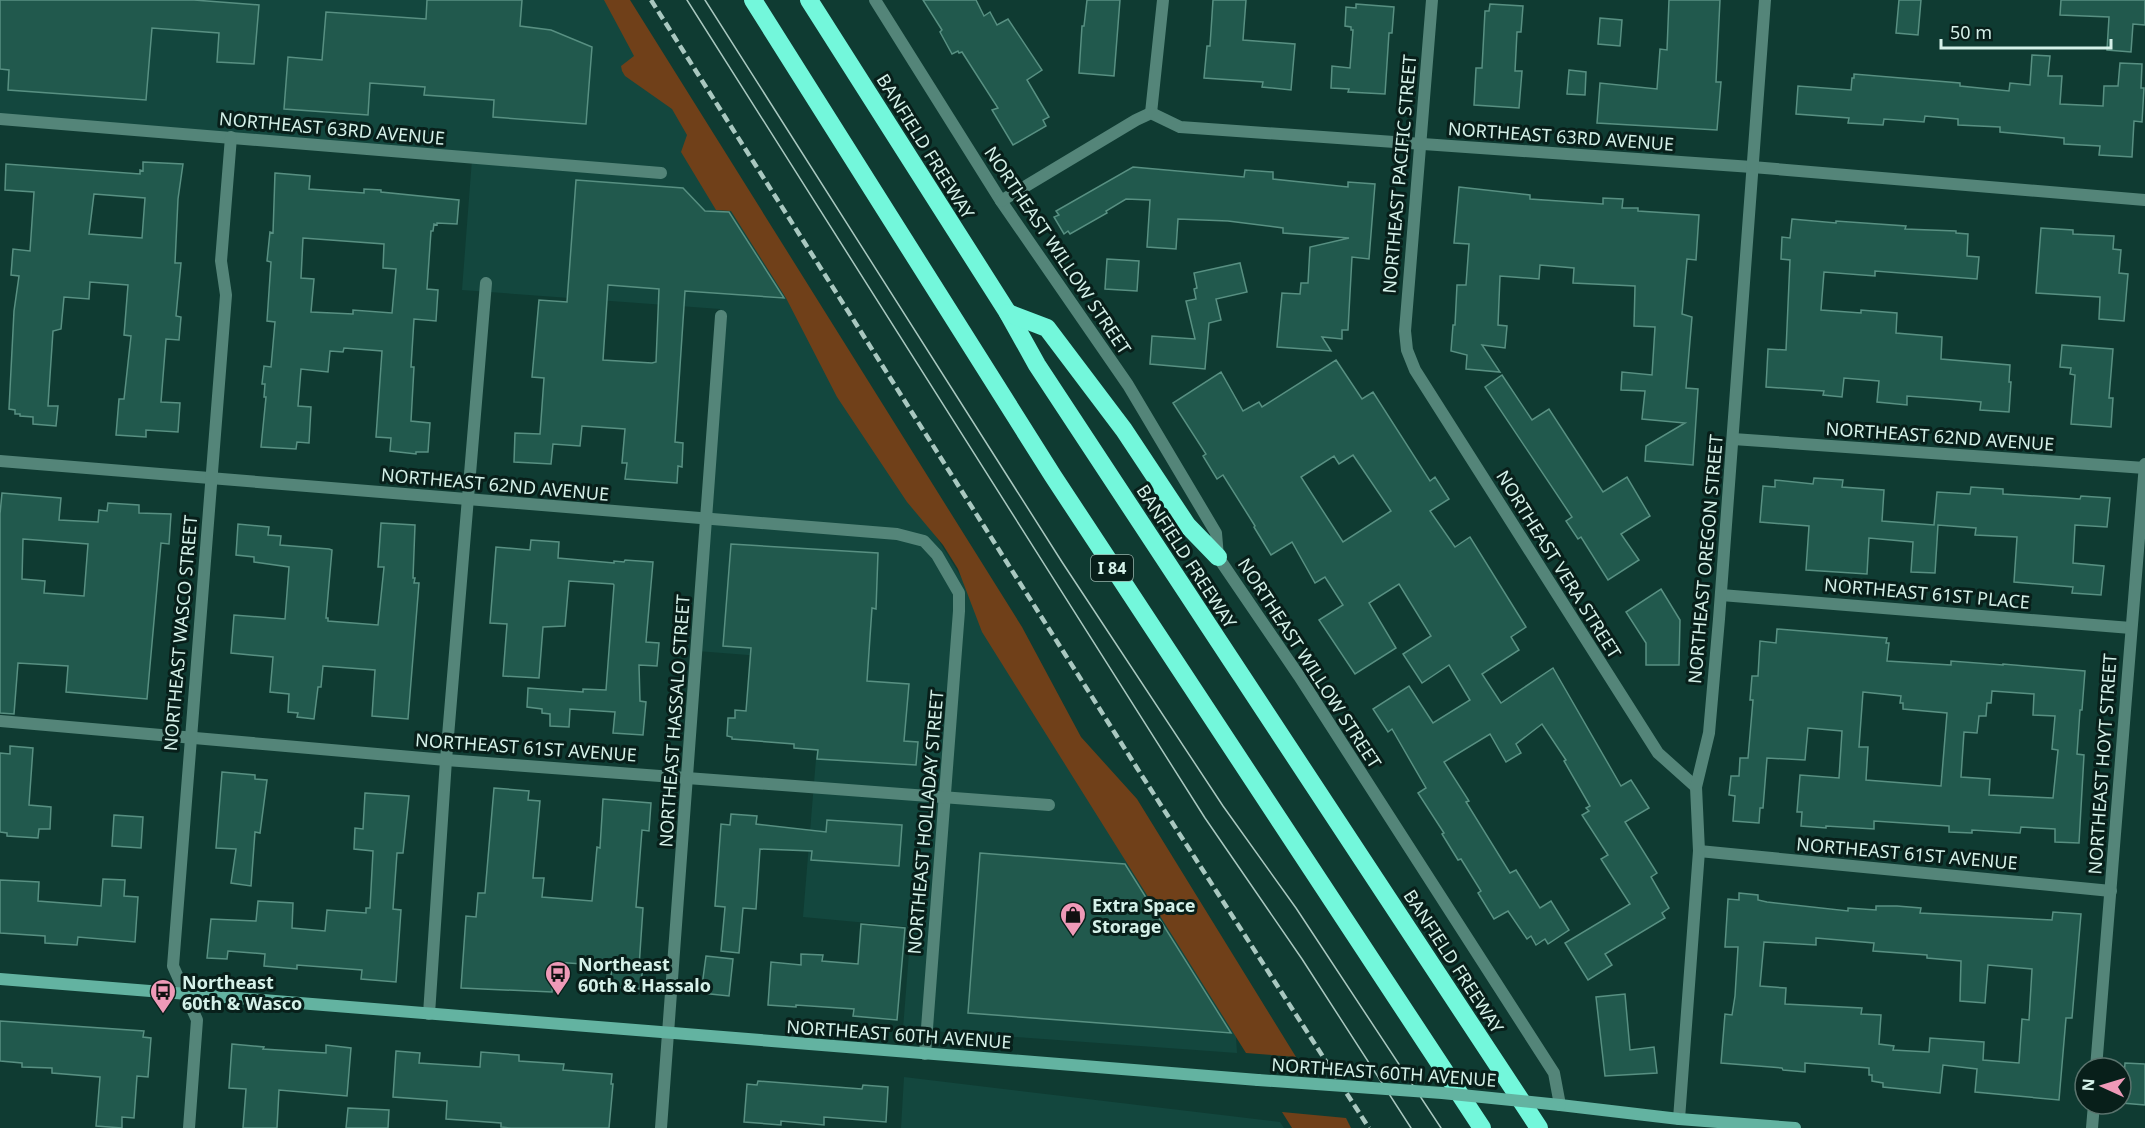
<svg xmlns="http://www.w3.org/2000/svg" width="2145" height="1128" font-family="'Noto Sans',sans-serif">
  <rect width="100%" height="100%" fill="#0f3b32"/>
  <g fill="#13473e">
    <path d="M0,0H606L1235,1022L1237,1053L903,1029L911,927L803,917L824,661L697,651L720,309L462,290L472,159L0,122Z"/>
    <path d="M904,1077L1280,1122L1284,1128H901Z"/>
  </g>
  <g fill="#704019">
    <path d="M604,0H630L1022,627L1081,737L1137,799L1296,1057L1246,1053L982,632L958,569L943,545L907,502L837,397L786,298L731,211L716,210L681,152L687,135L672,109L625,76L622,71L621,66L634,56Z"/>
    <path d="M1282,1112L1346,1118L1351,1128H1292Z"/>
  </g>
  <g fill="#21594d" stroke="#589082" stroke-width="1.5" fill-rule="evenodd">
    <path d="M0,0H194L259,5L254,64L217,62L219,33L152,28L146,100L8,90L9,70L0,69Z"/>
    <path d="M427,0H522L520,26L551,30L592,47L586,124L493,117L494,100L424,95L425,87L370,83L368,115L284,109L288,57L322,60L326,12L426,19Z"/>
    <path d="M923,0H976L984,16L990,12L997,25L1008,19L1042,70L1027,80L1049,117L1043,120L1046,126L1013,145L992,110L998,108L962,52L959,53L958,51L952,54L940,32L942,30Z"/>
    <path d="M1087,0H1120L1114,76L1079,73L1082,26H1084Z"/>
    <path d="M1213,0H1246L1243,40L1295,44L1291,90L1262,87L1263,82L1204,78L1207,46H1210Z"/>
    <path d="M1669,0H1720L1716,82H1721L1717,130L1597,123L1600,83L1657,89L1660,49L1667,50Z"/>
    <path d="M1899,0H1921L1918,35L1896,33Z"/>
    <path d="M2061,0H2145V25L2133,24L2131,52L2107,50L2109,17L2060,15Z"/>
    <path d="M1356,4L1394,7L1392,33H1389L1385,94L1348,92L1349,89L1331,88L1332,66L1350,68L1353,30H1351V27L1345,26L1346,7L1356,8Z"/>
    <path d="M1490,4L1523,6L1521,32H1517L1515,71H1522L1519,108L1474,105L1476,68H1482L1485,11H1489Z"/>
    <path d="M1600,18L1622,20L1620,46L1598,44Z"/>
    <path d="M2032,55L2050,56L2048,76H2062L2060,104L2103,106L2104,86H2118L2120,63L2142,64L2141,88H2144L2142,122L2134,121L2132,157L2099,155L2100,146L2064,144V138L2000,132V127L1958,125V119L1925,116L1924,122L1884,119L1883,125L1848,123L1849,118L1796,114L1798,86L1851,90L1852,78H1854V74L1960,83V86L2009,91L2010,83L2030,85Z"/>
    <path d="M1569,70L1586,72L1585,95L1567,94Z"/>
    <path d="M143,162L183,164L178,199L175,263H181L176,316L181,317L179,340L166,339L161,402L180,403L178,432L146,430V437L116,435L119,399H124L131,336L124,335L128,285L90,282L89,299L64,297L61,329L53,331L48,406H58L56,426L33,424V417L20,416V414H15V410L9,409L14,311L19,276L11,275L13,249L30,251L34,192L5,190L6,164L140,174V170L143,171ZM94,194L145,198L142,238L89,234Z"/>
    <path d="M1133,167L1244,177L1245,170L1273,172V179L1348,187V182L1375,184L1369,259L1352,257L1348,330H1342V339L1322,337L1331,351L1277,347L1282,293L1300,294L1301,283H1308L1310,247L1349,238L1283,233V228L1228,221L1178,219L1176,249L1147,247L1150,200L1126,199L1106,211L1107,213L1070,234L1068,231L1064,234L1054,217L1059,215L1056,211Z"/>
    <path d="M275,173L310,176L309,189L364,193V189L381,190V192L459,200L457,224L437,223V225L434,224L433,231H431L427,289L438,290L436,321L414,319L411,367H414L411,421L430,423L428,452H416V454L390,451L391,438L376,437L382,351L344,348L343,352L330,351L328,372L301,369L298,406L311,407L309,443L297,442L296,449L261,447L266,397H264L265,384H262L264,366L271,367L275,322L267,321L271,262L267,261L270,232L273,233ZM303,238L384,244L383,268L396,269L392,313L353,310V314L311,312L314,279L301,278Z"/>
    <path d="M576,180L683,188L705,211L729,212L784,298L685,291L675,442L683,443L682,467L678,466L677,483L625,479L627,463H622L625,429L582,426L580,446L553,444L551,464L514,462L515,433L540,434L544,378L532,377L539,300L567,302ZM608,285L659,289L656,362L652,363L603,360Z"/>
    <path d="M1459,187L1530,195V199L1603,204V198L1623,199L1622,208H1638V211L1699,215L1696,260L1687,259L1682,314L1692,317L1686,388L1698,389L1693,465L1645,461L1646,446L1685,423L1642,419L1645,391L1621,390L1622,372L1652,375L1655,327L1634,326L1635,286L1573,283L1574,268L1540,265L1539,279L1500,276L1498,325L1507,326L1505,348L1482,345L1500,372L1466,369L1467,355L1451,351L1453,325H1455L1457,285H1466L1469,244L1454,243Z"/>
    <path d="M1792,219L1836,223V221L1906,226L1905,229L1956,231V233L1968,234L1967,256L1979,257L1977,279L1875,271V276L1824,272L1821,310L1861,313V310L1897,313L1896,333L1942,337L1941,359L2010,365L2009,382H2011L2009,412L1980,410L1981,402L1947,399L1907,396V405L1877,402L1879,381L1844,378L1842,397L1823,395L1824,391L1766,387L1768,349L1786,350L1790,260L1781,259L1782,237L1790,238Z"/>
    <path d="M2041,228L2073,230V234L2114,236L2113,249L2121,250L2119,273L2128,274L2124,321L2099,319L2100,297L2036,293Z"/>
    <path d="M1107,259L1139,261L1137,291L1105,289Z"/>
    <path d="M1240,263L1247,292L1216,299L1221,320L1209,323L1205,369L1150,364L1152,336L1195,339L1186,301L1196,299L1194,289L1197,288L1194,273Z"/>
    <path d="M2062,345L2113,349L2109,398H2113L2111,427L2071,424L2075,375L2070,374L2071,368L2060,367Z"/>
    <path d="M1336,360L1362,399L1373,392L1430,481L1435,477L1449,499L1430,511L1455,547L1470,537L1526,627L1511,637L1519,650L1482,674L1501,703L1553,668L1621,786L1631,780L1649,808L1625,822L1657,873L1651,877L1669,908L1662,913L1665,918L1605,954L1612,965L1588,980L1565,943L1630,904L1601,859L1608,855L1582,815L1589,811L1586,808L1590,806L1564,761L1566,760L1542,724L1516,744L1521,753L1506,762L1490,734L1444,762L1469,801L1466,802L1510,873L1516,870L1540,908L1551,901L1569,930L1548,944L1545,939L1536,945L1531,936L1527,939L1508,911L1494,919L1478,893L1481,891L1461,859L1458,860L1442,834L1444,833L1418,793L1426,788L1392,729L1388,732L1373,709L1409,686L1433,723L1470,700L1449,665L1422,683L1403,654L1431,636L1399,584L1369,603L1396,648L1355,674L1319,620L1343,605L1325,577L1315,583L1292,542L1271,555L1254,527L1255,526L1223,475L1217,479L1203,456L1206,454L1173,403L1221,372L1243,411L1259,402L1262,407ZM1353,455L1391,511L1343,542L1301,477L1334,456L1339,464Z"/>
    <path d="M1502,375L1532,420L1549,409L1603,492L1627,477L1650,516L1621,534L1639,560L1608,580L1581,537L1578,539L1566,521L1572,517L1485,387Z"/>
    <path d="M1814,478L1843,480L1842,487L1884,490L1882,521L1934,525L1937,492L1970,494L1971,487L2003,489V494L2067,498L2080,499L2081,496L2110,498L2107,527L2075,525L2073,563L2104,566L2101,595L2072,593L2073,587L2014,582L2017,537L1975,535L1976,528L1938,525L1935,573L1911,572L1913,542L1869,538L1867,574L1806,570L1809,526L1760,522L1763,486L1775,487V480L1813,484Z"/>
    <path d="M2,493L61,498L59,520L98,522L99,510L107,511L108,503L139,505V513L171,514L169,544L161,543L147,699L66,692L68,666L18,663L14,714L0,713V514ZM23,539L88,544L84,596L44,593L45,581L22,579Z"/>
    <path d="M381,523L415,525L413,578H415L414,583H419L408,719L372,716L375,670L323,666L321,687H318L314,719L297,717L298,713L288,712L289,694L270,692L273,657L231,653L234,615L285,619L289,567L254,562V557L236,555L238,524L269,527L268,535L281,536L280,545L329,549L332,550L326,618H328V621L378,625L384,567H378Z"/>
    <path d="M531,540L559,542L558,558L614,563V561L624,562L625,560L653,562L646,642L659,643L657,666L639,665L640,701L646,702L643,735L613,733L615,712L570,709L569,727L550,726V714L542,713V709L527,707L528,688L583,692V689L606,690L614,585L613,584L569,581L565,626L543,627L539,678L503,676L507,624L490,623L496,547L530,550Z"/>
    <path d="M731,544L878,553L876,609L872,608L867,681L909,684L904,741L918,742L916,765L817,759L818,750L794,748V744L732,739V737L727,736L728,718H735V710L746,711L751,648L723,646Z"/>
    <path d="M1661,589L1680,620L1679,665H1646V643L1626,612Z"/>
    <path d="M1777,629L1887,638L1886,643H1889L1887,661L1951,665V661L2003,665V664L2085,671L2082,710H2080L2077,754L2084,755L2079,843L2055,842V829L2021,827L2020,833L1972,830V833L1949,832V826L1874,821V829L1826,826V828L1801,826L1802,812H1797L1800,775L1839,778L1842,731L1808,728L1805,760L1767,758L1763,808H1760L1759,823L1733,821L1735,796L1729,795L1731,776H1739L1740,758H1748L1753,700H1750L1752,676H1758L1760,641L1776,643ZM1992,691L2034,694L2033,715L2055,716L2052,749L2058,750L2053,798L1989,795L1990,779L1961,777L1964,732L1977,733L1979,716H1986L1987,703H1991ZM1863,692L1901,696L1900,703H1903V709L1947,713L1941,786L1866,780L1868,747H1859Z"/>
    <path d="M10,746L33,748L29,805L51,807L50,829H39L38,838L7,836V833L0,832V753L10,754Z"/>
    <path d="M222,772L255,775V779L267,780L260,833L255,832L251,886L231,883L236,849L216,848Z"/>
    <path d="M494,788L529,791L528,800L540,801L533,878H544L542,897L592,901L597,847L600,848L603,799L651,803L649,831L642,830L636,907L643,908L639,967H643L640,989L610,987L612,966L554,962L552,992L461,988L466,916L476,917L478,893H485Z"/>
    <path d="M365,793L409,796L403,853H397L393,909L401,910L396,982L361,979L362,970L297,965V969L264,966L265,954L228,951L227,959L207,958L211,919L256,921L258,901L293,903L292,928L325,931L327,910L366,913V908H370L373,851L354,849L355,828L363,829Z"/>
    <path d="M731,814L757,816L756,824L826,832L827,820L902,825L899,866L811,860L812,851L760,849L756,909L743,908L739,953L721,951L725,907L715,906L721,824L730,825Z"/>
    <path d="M114,815L143,817L141,848L112,846Z"/>
    <path d="M980,853L1125,864L1231,1033L968,1013Z"/>
    <path d="M103,879L125,880L124,896L138,897L135,942L78,937L77,945L45,943V936L0,933V880L39,882L38,901L101,906Z"/>
    <path d="M1739,893L1758,895V900L1767,902L1848,911V908L1876,910V906H1897L1921,908L1920,913L2052,920L2053,912L2081,914L2072,1018H2066L2059,1100L1975,1092L1977,1069L1943,1065L1940,1093L1883,1087V1083L1872,1081V1075H1869V1068L1805,1063V1072L1783,1070L1782,1068L1721,1063L1725,1014L1732,1015L1735,996L1738,947H1725L1728,899L1739,900ZM1816,938L1874,943L1873,951L1927,955V958L1961,961L1960,1001L1985,1003L1988,965L2032,969L2029,1020L2022,1019L2019,1063L1983,1060L1984,1042L1930,1038L1929,1052L1893,1050L1894,1046L1879,1044L1881,1015L1861,1014L1862,1008L1785,1004L1786,988L1760,986L1764,942L1816,945Z"/>
    <path d="M861,924L905,928L897,1020L853,1016L854,1009L796,1005V1007L768,1005L771,962L801,965V954L823,955L822,961L858,964Z"/>
    <path d="M706,956L733,959L729,996L701,993Z"/>
    <path d="M1625,994L1630,1050L1654,1047L1657,1073L1605,1076L1596,997Z"/>
    <path d="M0,1021L144,1031L143,1037L151,1038L148,1077L137,1076L134,1118L122,1117V1128L96,1126L100,1077L52,1073V1068L22,1067V1063L0,1061Z"/>
    <path d="M232,1044L264,1047L263,1049L326,1053V1045L351,1048L347,1096L279,1090L277,1128H243L246,1089L229,1088Z"/>
    <path d="M396,1051L420,1053L419,1063L480,1067L481,1052L519,1055V1061L564,1064L563,1070L612,1074L611,1084H613L609,1128H511L501,1127V1123L446,1119L447,1101L393,1097Z"/>
    <path d="M2125,1063L2145,1064V1105L2122,1103Z"/>
    <path d="M758,1081L862,1089L863,1085L888,1087L886,1122L824,1117V1125L781,1121V1125L744,1122L747,1084L757,1085Z"/>
    <path d="M348,1108L389,1110L388,1128H346Z"/>
  </g>
  <g fill="none" stroke-linecap="round" stroke-linejoin="round">
    <g stroke="#548579" stroke-width="12">
      <path d="M875,0L1001,201L1128,385L1216,533L1218,557"/>
      <path d="M1432,0L1405,331L1407,350L1415,370L1658,753L1696,787"/>
      <path d="M1151,113L1163,0"/>
      <path d="M0,119L661,173"/>
      <path d="M1001,201L1136,120L1151,113L1180,127L1752,167L2145,200"/>
      <path d="M1733,439L2145,468"/>
      <path d="M0,461L897,534L924,541L937,555L959,593V611L925,1054"/>
      <path d="M1721,595L2131,628"/>
      <path d="M0,721L446,760L1049,805"/>
      <path d="M1699,851L2111,891"/>
      <path d="M429,1014L446,760L486,283"/>
      <path d="M2096,1068L2145,464"/>
      <path d="M1679,1119L1699,851L1696,787L1709,733L1719,619L1765,0"/>
      <path d="M189,1128L197,1020L173,966L226,295L221,261L231,137"/>
      <path d="M661,1128L721,316"/>
      <path d="M2092,1128L2094,1104"/>
    </g>
    <path stroke="#548579" stroke-width="12" d="M1218,557L1299,676L1554,1073L1560,1105"/>
    <g stroke="#63b3a1" stroke-width="12">
      <path d="M0,979L1258,1080"/>
      <path d="M1560,1105L1679,1119L1795,1128"/>
    </g>
    <g stroke="#73f7db" stroke-width="18">
      <path d="M753,0L1053,476L1482,1128"/>
      <path d="M809,0L1008,313L1037,365L1539,1128"/>
      <path d="M1008,313L1047,328L1124,430L1187,525L1218,557"/>
    </g>
    <g stroke="#a9c8c0" stroke-width="1.5">
      <path d="M687,0L1205,818L1302,959L1411,1128"/>
      <path d="M705,0L1062,562L1223,806L1296,908L1441,1128"/>
    </g>
    <path stroke="#a9c8c0" stroke-width="4.5" stroke-dasharray="9 4.5" stroke-linecap="butt" d="M651,0L1137,768L1369,1128"/>
    <path stroke="#63b3a1" stroke-width="12" d="M1258,1080L1442,1093L1560,1105"/>
  </g>
  <defs>
    <symbol id="shop-pin" viewBox="-11 -11 22 30"><path d="M0 17L-7.5 6A9.5 9.5 0 1 1 7.5 6Z" fill="#ef9ab8" stroke="#081f1a"/><path d="M-5-2.5h2.3a2.7 3.5 0 0 1 5.4 0H5L5.5 6h-11ZM-1.5-2.5h3a1.5 2.3 0 0 0-3 0Z" fill="#111"/></symbol>
    <symbol id="bus-pin" viewBox="-11 -11 22 30"><path d="M0 17L-7.5 6A9.5 9.5 0 1 1 7.5 6Z" fill="#ef9ab8" stroke="#081f1a"/><path d="M-5-6H5V4H4V6H2V4H-2V6H-4V4H-5ZM-3.5-4V0h7V-4ZM-3.5 1.2v1.5H-2V1.2ZM2 1.2v1.5H3.5V1.2Z" fill="#111"/></symbol>
  </defs>
  <g fill-rule="evenodd">
    <use href="#shop-pin" x="1058" y="900" width="30" height="40"/>
    <use href="#bus-pin" x="543" y="959" width="30" height="40"/>
    <use href="#bus-pin" x="148" y="977" width="30" height="40"/>
  </g>
  <g text-anchor="middle" dominant-baseline="central" stroke-width="6" stroke-linejoin="round" paint-order="stroke">
    <rect fill="#081f1a" stroke="#98b2ab" stroke-width="1.5" x="1091" y="555" width="42" height="26" rx="4.5"/>
    <g font-size="16" font-weight="bold" fill="#d5f1e9">
      <text x="1112" y="568">I 84</text>
    </g>
    <g font-size="18" fill="#d5f1e9" stroke="#081f1a">
      <text transform="translate(332 128) rotate(5)">NORTHEAST 63RD AVENUE</text>
      <text transform="translate(1561 136) rotate(4)">NORTHEAST 63RD AVENUE</text>
      <text transform="translate(926 146) rotate(58)">BANFIELD FREEWAY</text>
      <text transform="translate(1399 174) rotate(-85)">NORTHEAST PACIFIC STREET</text>
      <text transform="translate(1058 250) rotate(56)">NORTHEAST WILLOW STREET</text>
      <text transform="translate(1940 436) rotate(4)">NORTHEAST 62ND AVENUE</text>
      <text transform="translate(495 484) rotate(5)">NORTHEAST 62ND AVENUE</text>
      <text transform="translate(1187 556) rotate(57)">BANFIELD FREEWAY</text>
      <text transform="translate(1705 559) rotate(-85)">NORTHEAST OREGON STREET</text>
      <text transform="translate(1559 564) rotate(58)">NORTHEAST VERA STREET</text>
      <text transform="translate(1927 593) rotate(5)">NORTHEAST 61ST PLACE</text>
      <text transform="translate(180 633) rotate(-85)">NORTHEAST WASCO STREET</text>
      <text transform="translate(1310 663) rotate(57)">NORTHEAST WILLOW STREET</text>
      <text transform="translate(674 721) rotate(-86)">NORTHEAST HASSALO STREET</text>
      <text transform="translate(526 747) rotate(4)">NORTHEAST 61ST AVENUE</text>
      <text transform="translate(2102 764) rotate(-86)">NORTHEAST HOYT STREET</text>
      <text transform="translate(925 822) rotate(-85)">NORTHEAST HOLLADAY STREET</text>
      <text transform="translate(1907 853) rotate(5)">NORTHEAST 61ST AVENUE</text>
      <text transform="translate(1454 961) rotate(57)">BANFIELD FREEWAY</text>
      <text transform="translate(899 1034) rotate(4)">NORTHEAST 60TH AVENUE</text>
      <text transform="translate(1384 1072) rotate(4)">NORTHEAST 60TH AVENUE</text>
    </g>
    <g font-size="18" font-weight="bold" fill="#d5f1e9" stroke="#081f1a" text-anchor="start">
      <text x="1092" y="905">Extra Space<tspan x="1092" dy="21">Storage</tspan></text>
      <text x="578" y="964">Northeast<tspan x="578" dy="21">60th &amp; Hassalo</tspan></text>
      <text x="182" y="982">Northeast<tspan x="182" dy="21">60th &amp; Wasco</tspan></text>
    </g>
  </g>
  <g transform="translate(2103 1086) rotate(274)"><circle r="28" fill="#081f1a" stroke="#5a736d" stroke-width="1.5"/>
  <path d="M0-4.5L10 22L0 15L-10 22Z" fill="#ef9ab8"/>
  <text y="-9" font-size="16" font-weight="bold" text-anchor="middle" fill="#d5f1e9">N</text>
  </g>
  <path d="M1941 39v9h170v-9" fill="none" stroke="#d5f1e9" stroke-width="3"/>
  <text x="1950" y="39" font-size="18" fill="#d5f1e9" stroke="#081f1a" stroke-width="4.5" paint-order="stroke">50 m</text>
</svg>
